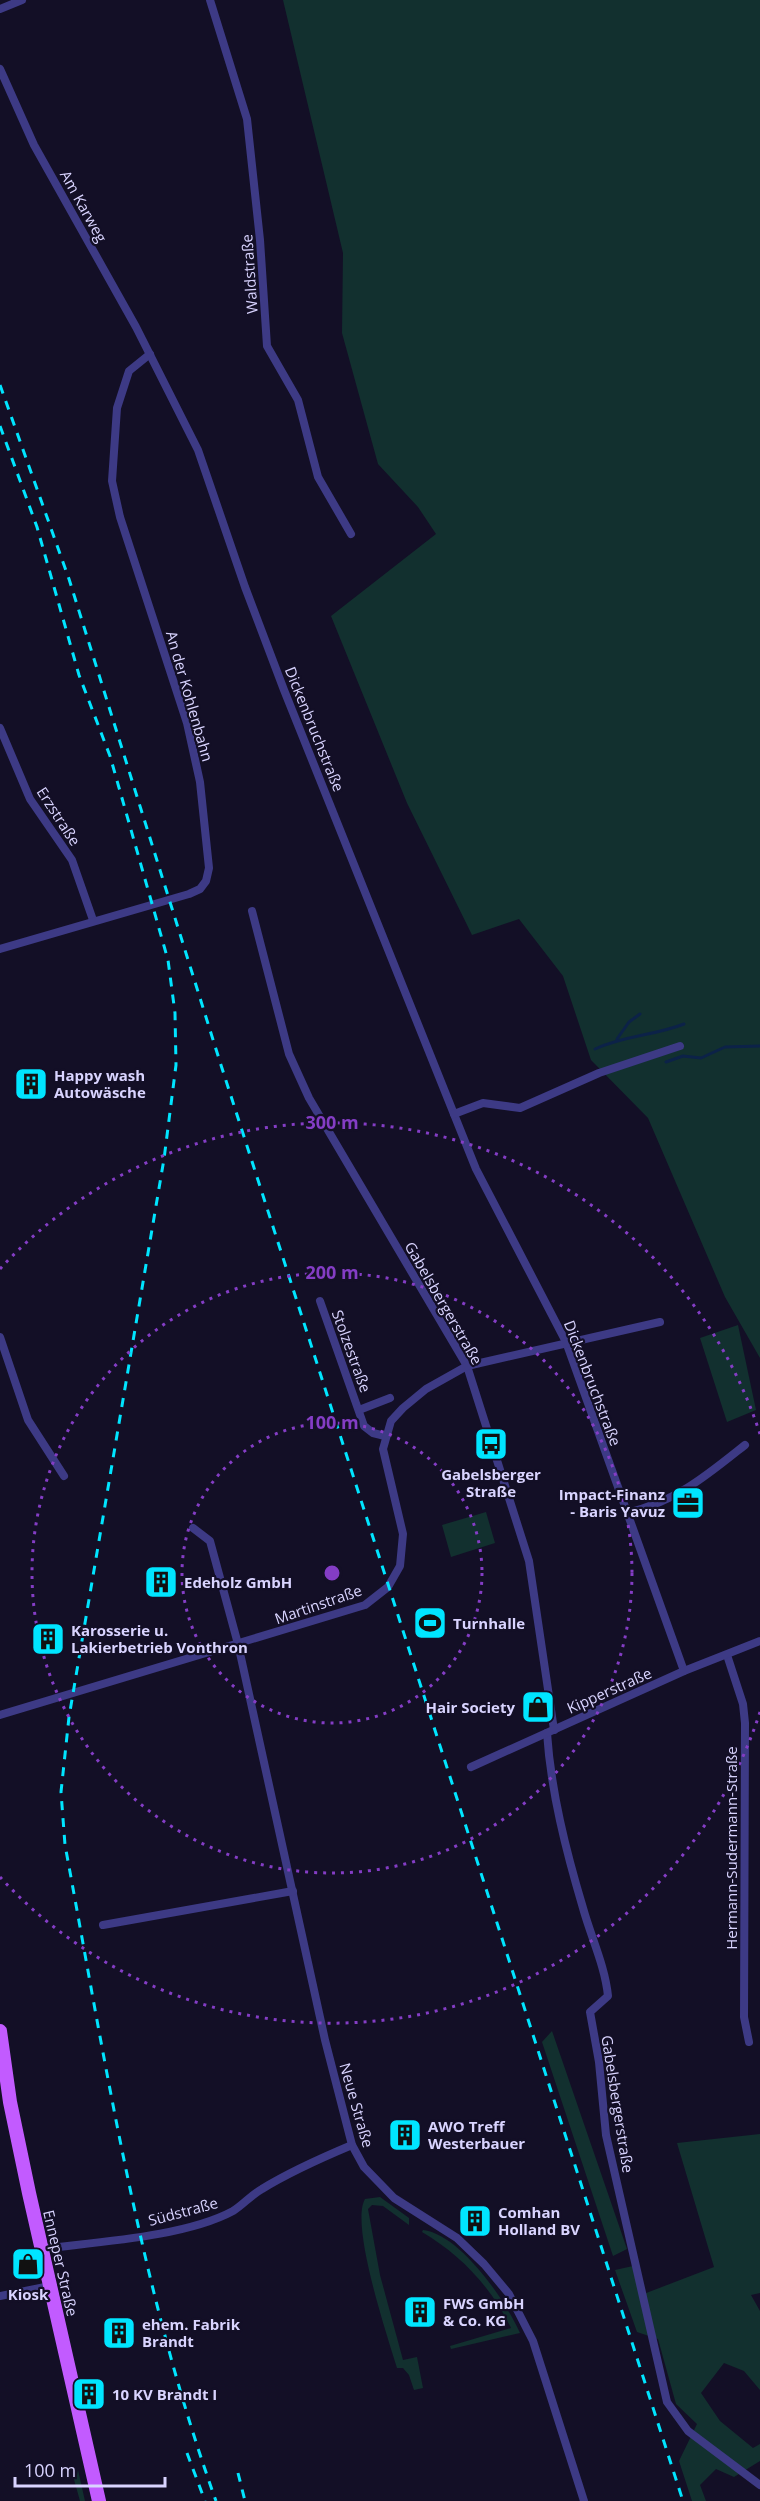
<svg xmlns="http://www.w3.org/2000/svg" width="760" height="2501" font-family="'Open Sans',sans-serif">
  <rect width="100%" height="100%" fill="#130f26"/>
  <g fill="#12302f">
    <path d="M283,0H760V1358L725,1297L648,1118L591,1060L563,976L519,919L472,935L407,803L331,616L436,534L418,507L378,464L342,333L343,253Z"/>
    <path d="M738,1325L756,1410L727,1422L700,1338Z"/>
    <path d="M486,1512L495,1543L451,1557L442,1525Z"/>
    <path d="M552,2031L627,2249L613,2256L542,2042Z"/>
    <path d="M760,2134V2293L751,2295L760,2311V2390L744,2371L724,2363L701,2393L720,2421L753,2448L760,2444V2461L734,2477L716,2469L700,2485L706,2501H692L679,2461L697,2424L676,2404L658,2339L637,2332L615,2270L633,2266L641,2295L714,2267L677,2143Z"/>
    <path d="M380,2197L409,2218V2225L383,2206L372,2205L368,2209L380,2275L403,2360L417,2357L423,2388L414,2390L409,2375L403,2368H397C387,2335 350,2225 365,2199Z"/>
    <path d="M423,2230C460,2234 506,2301 520,2333L451,2349L450,2346L511,2328C491,2287 461,2255 422,2232Z"/>
    <path d="M78,2470L85,2501H80L73,2476L77,2475Z"/>
  </g>
  <g fill="none" stroke-linecap="round" stroke-linejoin="round">
    <g stroke="#0c2248" stroke-width="3">
      <path d="M617,1039L629,1022L640,1014"/>
      <path d="M595,1049C626,1035 653,1036 684,1024"/>
      <path d="M666,1062L683,1056L701,1058L725,1047L760,1046"/>
    </g>
    <g stroke="#3d3a85" stroke-width="8">
      <path d="M210,0L247,119L260,240L267,346L298,400L318,477L351,534"/>
      <path d="M0,9L22,0"/>
      <path d="M0,69L34,145L136,327L198,450L245,587L284,690L476,1169L566,1342L684,1671"/>
      <path d="M0,728L30,799L72,860L93,920"/>
      <path d="M252,911L289,1054L309,1098L467,1366L529,1561L554,1730"/>
      <path d="M0,949L189,894L200,889L206,881L209,868L200,782L187,723L120,517L112,481L117,408L129,371L150,354"/>
      <path d="M454,1114L483,1103L520,1108L599,1073L680,1046"/>
      <path d="M320,1301L364,1426L373,1433L385,1436"/>
      <path d="M0,1337L28,1420L64,1476"/>
      <path d="M359,1410L390,1398"/>
      <path d="M627,1513C677,1501 706,1476 745,1445"/>
      <path d="M193,1528L210,1541L238,1644L325,2040L352,2145L364,2167L394,2198L457,2238L484,2264L509,2294L533,2341L584,2501"/>
      <path d="M727,1655L743,1704L745,1723L744,2017L749,2042"/>
      <path d="M0,1715L365,1605L388,1587L400,1566L403,1534L383,1449L391,1421L403,1408L426,1389L467,1366L660,1322"/>
      <path d="M547,1733C551,1792 566,1851 583,1908C591,1937 605,1966 608,1996L590,2012L599,2062L606,2135L667,2402L688,2431L760,2485"/>
      <path d="M471,1767L684,1671L760,1641"/>
      <path d="M103,1925L293,1891"/>
      <path d="M41,2249C96,2242 185,2237 233,2211C243,2205 251,2195 262,2189C291,2171 321,2158 352,2145"/>
      <path d="M0,2296L50,2286"/>
    </g>
    <path stroke="#c25bff" stroke-width="14" d="M0,2031L10,2102L29,2193L99,2501"/>
    <g stroke="#00e5ff" stroke-width="3" stroke-dasharray="9 8" stroke-linecap="butt">
      <path d="M0,385L69,579L220,1062L683,2501"/>
      <path d="M0,426L37,527L79,675L110,756L168,960L175,1013L176,1065L164,1159L69,1717L61,1792L65,1845C106,2065 140,2289 216,2501"/>
      <path d="M187,2453L205,2501"/>
      <path d="M238,2473L245,2501"/>
    </g>
  </g>
  <g fill="none" stroke="#843dc5" stroke-width="3" stroke-dasharray="3 6">
    <circle cx="332" cy="1573" r="150"/>
    <circle cx="332" cy="1573" r="300"/>
    <path d="M760 1712A450 450 0 0 1 0 1877M0 1269A450 450 0 0 1 760 1434"/>
  </g>
  <defs>
    <symbol id="building-square" viewBox="-11 -11 22 22"><rect x="-9" y="-9" width="18" height="18" rx="4" fill="#00e5ff" stroke="#130f26"/><path d="M-4-6H4V6H1V3H-1V6H-4ZM-2.5-4.3h1.7v1.8h-1.7ZM.8-4.3h1.7v1.8H.8ZM-2.5-1h1.7V.8h-1.7ZM.8-1h1.7V.8H.8Z" fill="#111"/></symbol>
    <symbol id="bus-square" viewBox="-11 -11 22 22"><rect x="-9" y="-9" width="18" height="18" rx="4" fill="#00e5ff" stroke="#130f26"/><path d="M-5-6H5V4H4V6H2V4H-2V6H-4V4H-5ZM-3.5-4V0h7V-4ZM-3.5 1.2v1.5H-2V1.2ZM2 1.2v1.5H3.5V1.2Z" fill="#111"/></symbol>
    <symbol id="office-square" viewBox="-11 -11 22 22"><rect x="-9" y="-9" width="18" height="18" rx="4" fill="#00e5ff" stroke="#130f26"/><path d="M-6-3h4V-5.5h4V-3h4V5H-6ZM-1-4.5V-3h2v-1.5ZM-6 0V1H6V0Z" fill="#111"/></symbol>
    <symbol id="stadium-square" viewBox="-11 -11 22 22"><rect x="-9" y="-9" width="18" height="18" rx="4" fill="#00e5ff" stroke="#130f26"/><path d="M0-5a6.5 5 0 1 0 0 10a6.5 5 0 1 0 0-10ZM-3.5-1.8h7v3.6h-7Z" fill="#111"/></symbol>
    <symbol id="shop-square" viewBox="-11 -11 22 22"><rect x="-9" y="-9" width="18" height="18" rx="4" fill="#00e5ff" stroke="#130f26"/><path d="M-5-2.5h2.3a2.7 3.5 0 0 1 5.4 0H5L5.5 6h-11ZM-1.5-2.5h3a1.5 2.3 0 0 0-3 0Z" fill="#111"/></symbol>
  </defs>
  <g fill-rule="evenodd">
    <use href="#building-square" x="12" y="1065" width="38" height="38"/>
    <use href="#bus-square" x="472" y="1425" width="38" height="38"/>
    <use href="#office-square" x="669" y="1484" width="38" height="38"/>
    <use href="#building-square" x="142" y="1563" width="38" height="38"/>
    <use href="#stadium-square" x="411" y="1604" width="38" height="38"/>
    <use href="#building-square" x="29" y="1620" width="38" height="38"/>
    <use href="#shop-square" x="519" y="1688" width="38" height="38"/>
    <use href="#building-square" x="386" y="2116" width="38" height="38"/>
    <use href="#building-square" x="456" y="2202" width="38" height="38"/>
    <use href="#shop-square" x="9" y="2245" width="38" height="38"/>
    <use href="#building-square" x="401" y="2293" width="38" height="38"/>
    <use href="#building-square" x="100" y="2314" width="38" height="38"/>
    <use href="#building-square" x="70" y="2375" width="38" height="38"/>
  </g>
  <g text-anchor="middle" dominant-baseline="central" stroke-width="4.5" stroke-linejoin="round" paint-order="stroke">
    <g font-size="15" fill="#d9d4ff" stroke="#130f26">
      <text transform="translate(84 206) rotate(61)">Am Karweg</text>
      <text transform="translate(249 274) rotate(-94)">Waldstraße</text>
      <text transform="translate(190 696) rotate(74)">An der Kohlenbahn</text>
      <text transform="translate(315 729) rotate(68)">Dickenbruchstraße</text>
      <text transform="translate(59 816) rotate(57)">Erzstraße</text>
      <text transform="translate(444 1303) rotate(60)">Gabelsbergerstraße</text>
      <text transform="translate(352 1351) rotate(70)">Stolzestraße</text>
      <text transform="translate(593 1383) rotate(69)">Dickenbruchstraße</text>
      <text transform="translate(318 1604) rotate(-19)">Martinstraße</text>
      <text transform="translate(609 1690) rotate(-24)">Kipperstraße</text>
      <text transform="translate(731 1848) rotate(-90)">Hermann-Sudermann-Straße</text>
      <text transform="translate(618 2104) rotate(81)">Gabelsbergerstraße</text>
      <text transform="translate(357 2105) rotate(74)">Neue Straße</text>
      <text transform="translate(183 2211) rotate(-15)">Südstraße</text>
      <text transform="translate(61 2263) rotate(77)">Enneper Straße</text>
    </g>
    <g font-size="15" font-weight="bold" fill="#d9d4ff" stroke="#130f26" text-anchor="start">
      <text x="54" y="1075">Happy wash<tspan x="54" dy="17">Autowäsche</tspan></text>
      <text x="491" y="1474" text-anchor="middle">Gabelsberger<tspan x="491" dy="17">Straße</tspan></text>
      <text x="665" y="1494" text-anchor="end">Impact-Finanz<tspan x="665" dy="17">- Baris Yavuz</tspan></text>
      <text x="184" y="1582">Edeholz GmbH</text>
      <text x="453" y="1623">Turnhalle</text>
      <text x="71" y="1630">Karosserie u.<tspan x="71" dy="17">Lakierbetrieb Vonthron</tspan></text>
      <text x="515" y="1707" text-anchor="end">Hair Society</text>
      <text x="428" y="2126">AWO Treff<tspan x="428" dy="17">Westerbauer</tspan></text>
      <text x="498" y="2212">Comhan<tspan x="498" dy="17">Holland BV</tspan></text>
      <text x="28" y="2294" text-anchor="middle">Kiosk</text>
      <text x="443" y="2303">FWS GmbH<tspan x="443" dy="17">&amp; Co. KG</tspan></text>
      <text x="142" y="2324">ehem. Fabrik<tspan x="142" dy="17">Brandt</tspan></text>
      <text x="112" y="2394">10 KV Brandt I</text>
    </g>
  </g>
  <circle cx="332" cy="1573" r="9" fill="#843dc5" stroke="#130f26" stroke-width="3"/>
  <g font-size="18" text-anchor="middle" font-weight="bold" fill="#843dc5" stroke="#130f26" stroke-width="4.5" stroke-linejoin="round" paint-order="stroke">
    <text x="332" y="1129">300 m</text>
    <text x="332" y="1279">200 m</text>
    <text x="332" y="1429">100 m</text>
  </g>
  <path d="M15 2477v9h150v-9" fill="none" stroke="#d9d4ff" stroke-width="3"/>
  <text x="24" y="2477" font-size="18" fill="#d9d4ff" stroke="#130f26" stroke-width="4.5" paint-order="stroke">100 m</text>
</svg>
